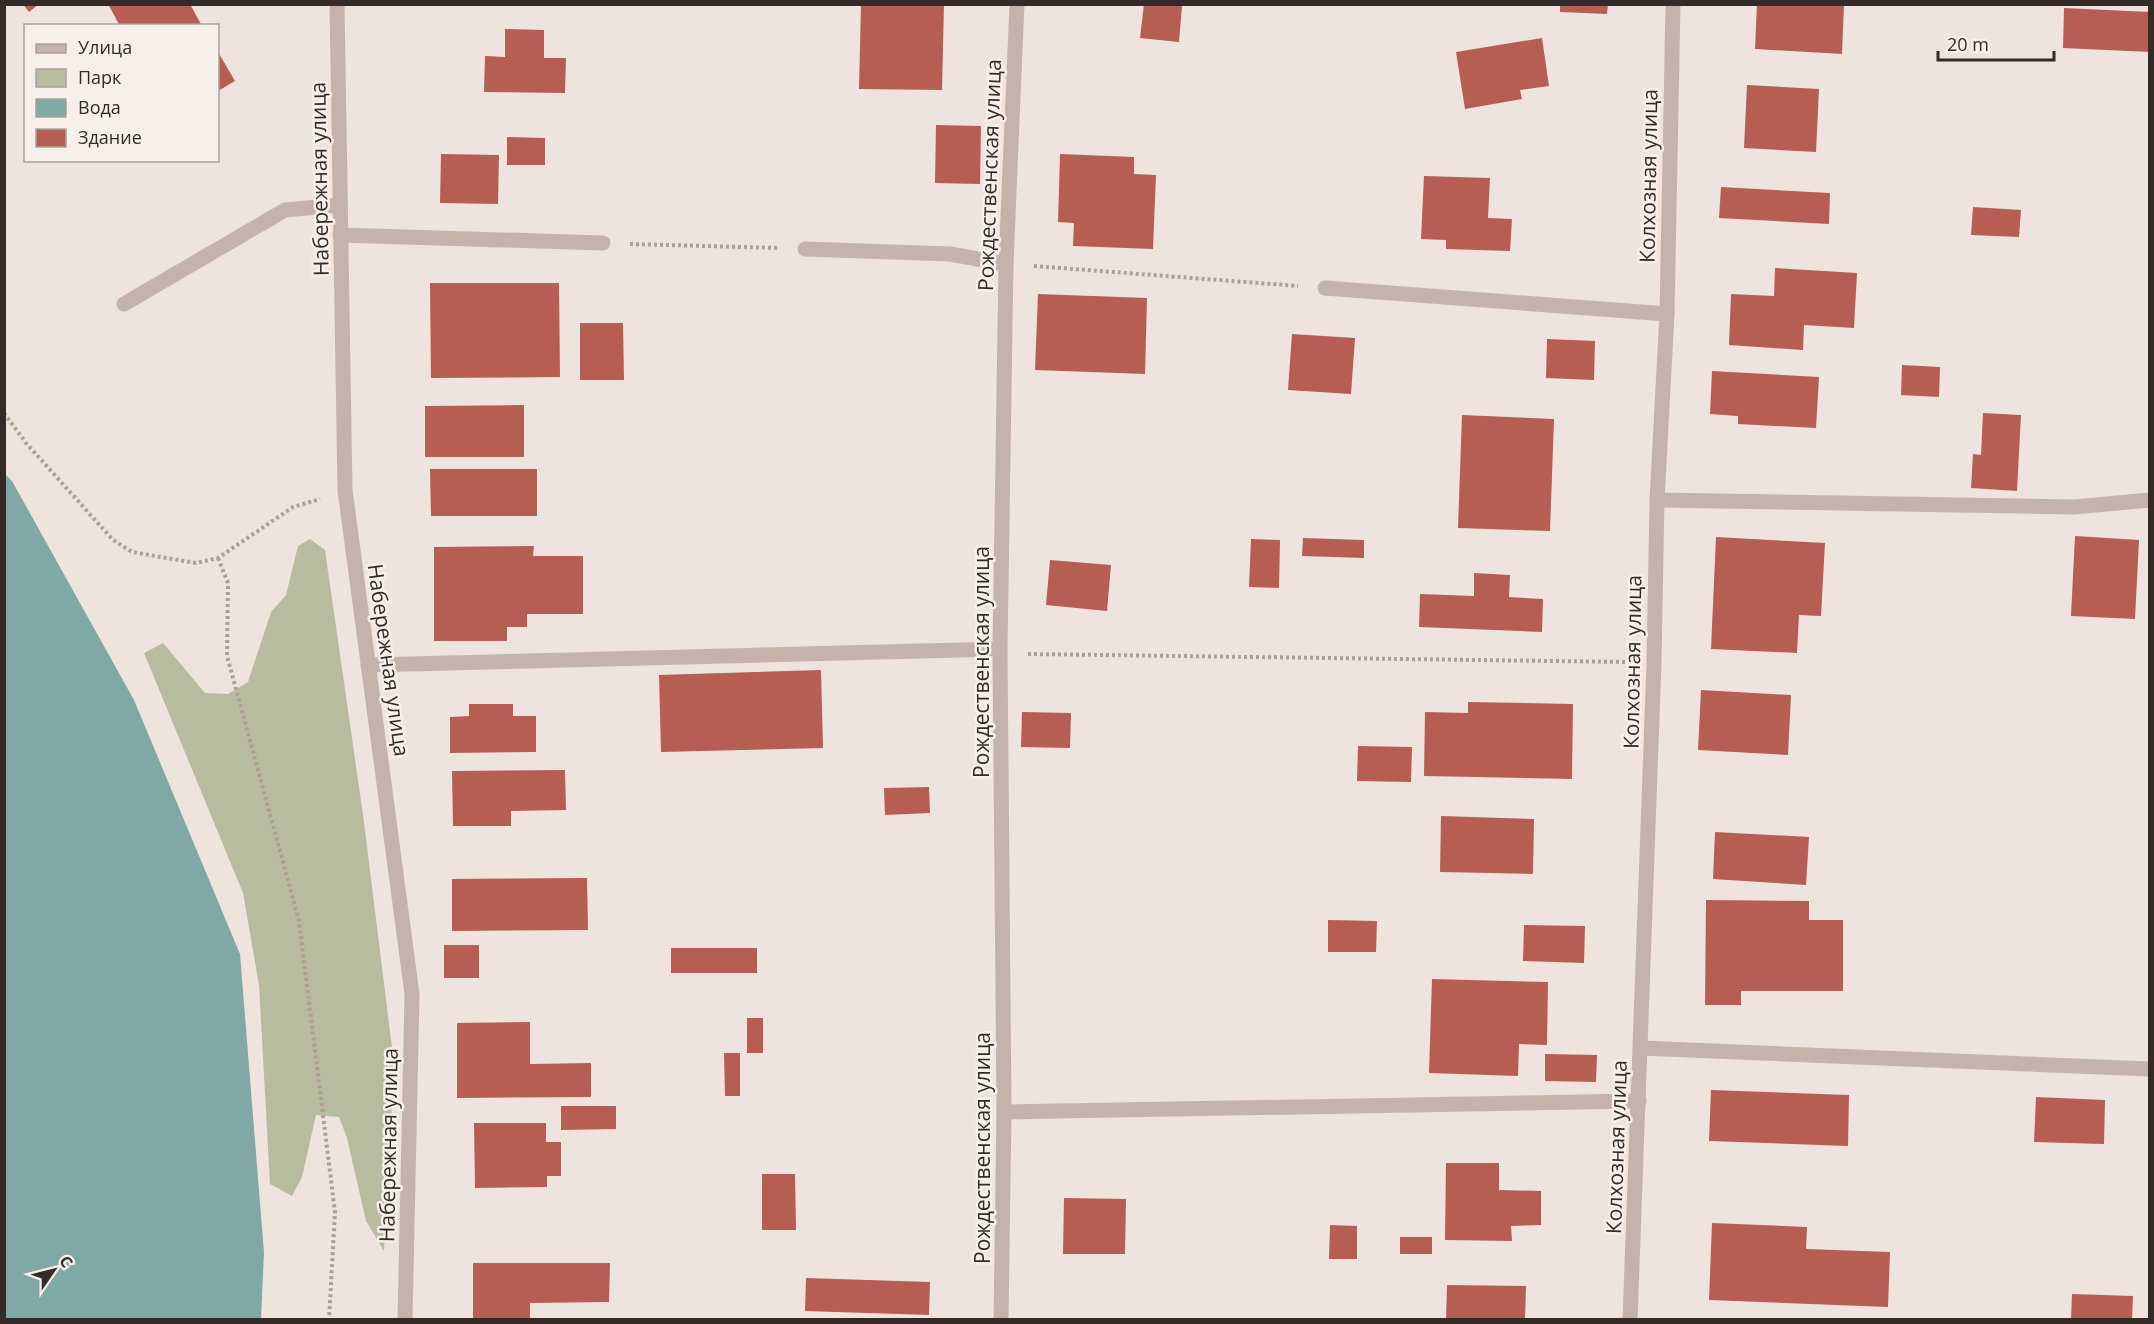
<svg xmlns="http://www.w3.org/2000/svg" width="2154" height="1324" font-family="'Open Sans',sans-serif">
  <rect width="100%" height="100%" fill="#efe4dd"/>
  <path fill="#b7bc9f" d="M310,539L325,550L364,822L394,1064L384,1251L366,1221L347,1138L339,1117L316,1115L302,1177L292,1196L270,1184L259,985L243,893L144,653L163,643L205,693L228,694L248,682L271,612L286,595L298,546Z"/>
  <path fill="#80a8a4" d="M4,473L12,481L134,700L240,954L264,1253L261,1319H5Z"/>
  <g fill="#b65d54">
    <path d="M23,4H39L29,12Z"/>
    <path d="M108,4H190L202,26H120Z"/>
    <path d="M861,4H944L942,90L859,89Z"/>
    <path d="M1144,4L1182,6L1179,42L1140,38Z"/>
    <path d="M1560,4H1608L1607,14L1560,12Z"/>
    <path d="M1757,4H1844L1842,54L1755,49Z"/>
    <path d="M2064,8L2150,12V52L2063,48Z"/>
    <path d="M505,29L544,30V58H566L565,93L484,92L485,56L505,57Z"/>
    <path d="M1542,38L1549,86L1520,90L1522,99L1465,109L1456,52Z"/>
    <path d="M218,52L235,81L218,91Z"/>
    <path d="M1747,85L1819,89L1816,152L1744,148Z"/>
    <path d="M936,125L981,126L980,184L935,183Z"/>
    <path d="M507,137L545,138V165H507Z"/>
    <path d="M441,154L499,155L498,204L440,203Z"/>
    <path d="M1060,154L1134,157V174L1156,175L1153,249L1073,246L1074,223L1058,222Z"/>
    <path d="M1424,176L1490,178L1488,218L1512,219L1510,251L1446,249V240L1421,239Z"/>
    <path d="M1721,187L1830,193L1829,224L1719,218Z"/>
    <path d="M1973,207L2021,210L2019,237L1971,235Z"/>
    <path d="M1775,268L1857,273L1854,328L1804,325L1803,350L1729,345L1731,294L1774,296Z"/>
    <path d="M430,283H559L560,377L431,378Z"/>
    <path d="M1038,294L1147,298L1145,374L1035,370Z"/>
    <path d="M580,323H623L624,380H580Z"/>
    <path d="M1292,334L1355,338L1351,394L1288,390Z"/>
    <path d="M1547,339L1595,341L1594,380L1546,378Z"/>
    <path d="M1902,365L1940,367L1939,397L1901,395Z"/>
    <path d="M1712,371L1819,377L1816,428L1738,424V416L1710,414Z"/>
    <path d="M524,405V457H425V406Z"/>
    <path d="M1983,413L2021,415L2017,491L1971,488L1973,454L1981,455Z"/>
    <path d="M1462,415L1554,419L1550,531L1458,528Z"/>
    <path d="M430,469H537V516H431Z"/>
    <path d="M2075,536L2139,540L2135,619L2071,616Z"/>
    <path d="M1716,537L1825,543L1821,616L1799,615L1797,653L1711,649Z"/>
    <path d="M1303,538L1364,540V558L1302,556Z"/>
    <path d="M1251,539L1280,540L1279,588L1249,587Z"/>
    <path d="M534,546L533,556H583V614H527V627H507V641H434V547Z"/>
    <path d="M1050,560L1111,565L1107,611L1046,605Z"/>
    <path d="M1474,573L1510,575L1509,597L1543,599L1542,632L1419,627L1420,594L1474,596Z"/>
    <path d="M821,670L823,748L661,752L659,675Z"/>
    <path d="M1701,690L1791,695L1788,755L1698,750Z"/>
    <path d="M1468,702L1573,704L1572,779L1424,776L1425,712L1468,713Z"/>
    <path d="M469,704H513V716H536V752L450,753V717L469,716Z"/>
    <path d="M1022,712L1071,713L1070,748L1021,747Z"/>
    <path d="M1358,746L1412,747L1411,782L1357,781Z"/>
    <path d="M565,770L566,810L511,811V826H453L452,771Z"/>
    <path d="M929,787L930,813L885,815L884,788Z"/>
    <path d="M1441,816L1534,819L1533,874L1440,872Z"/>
    <path d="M1715,832L1809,837L1806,885L1713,879Z"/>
    <path d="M587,878L588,930L452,931V879Z"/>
    <path d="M1706,900L1809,901V920H1843V991H1741V1005H1705Z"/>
    <path d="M1328,920L1377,921L1376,952H1328Z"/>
    <path d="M1524,925L1585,926L1584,963L1523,961Z"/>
    <rect x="444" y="945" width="35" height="33"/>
    <rect x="671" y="948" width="86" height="25"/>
    <path d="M1432,979L1548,982L1547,1045L1519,1044L1518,1076L1429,1073Z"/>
    <rect x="747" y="1018" width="16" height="35"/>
    <path d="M530,1022V1064L591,1063V1097L457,1098V1023Z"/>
    <path d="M724,1053H740V1096H725Z"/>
    <path d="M1545,1054L1597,1055L1596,1082L1545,1081Z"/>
    <path d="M1711,1090L1849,1095L1848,1146L1709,1141Z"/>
    <path d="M2036,1097L2105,1100L2104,1144L2034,1142Z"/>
    <path d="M561,1106H616V1129L561,1130Z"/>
    <path d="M474,1123H546V1142H561V1176H547V1187L475,1188Z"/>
    <path d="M1446,1163H1499V1190L1541,1191V1225L1511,1226L1512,1241L1445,1240Z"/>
    <path d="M762,1174H795L796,1230H762Z"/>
    <path d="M1064,1198L1126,1199L1125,1254H1063Z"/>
    <path d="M1712,1223L1807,1227L1806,1249L1890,1252L1888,1307L1709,1300Z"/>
    <path d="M1330,1225L1357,1226V1259H1329Z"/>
    <rect x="1400" y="1237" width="32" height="17"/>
    <path d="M473,1263H610L609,1302L530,1303V1320H473Z"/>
    <path d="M806,1278L930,1282L929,1315L805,1311Z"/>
    <path d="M1447,1285L1526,1286L1525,1320H1446Z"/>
    <path d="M2072,1294L2133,1296L2132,1320H2071Z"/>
  </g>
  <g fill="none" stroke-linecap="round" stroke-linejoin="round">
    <g stroke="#b19d95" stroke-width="4" stroke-dasharray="3 3" stroke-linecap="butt">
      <path d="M630,244L779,248"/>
      <path d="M1034,266L1298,286"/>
      <path d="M4,413L26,443L113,540L132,552L196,563L218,558L293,507L320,499"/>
      <path d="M218,558L228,583L227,656L299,921L335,1212L329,1320"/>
      <path d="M1028,654L1627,662"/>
    </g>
    <g stroke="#c5b3ab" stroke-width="15">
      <path d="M340,235L603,243"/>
      <path d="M805,249L950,254L1006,264"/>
      <path d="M1325,288L1667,314"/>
      <path d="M124,304L285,210L340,205"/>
      <path d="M1657,500L2074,507L2150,500"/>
      <path d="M368,665L1000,649"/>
      <path d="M1641,1048L2150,1069"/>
      <path d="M1004,1112L1639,1101"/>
    </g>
    <g stroke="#c5b3ab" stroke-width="15">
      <path d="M337,4L345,490L412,994L405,1320"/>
      <path d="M1001,1320L1004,1112L1000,649L1006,264L1017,4"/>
      <path d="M1630,1320L1654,663L1657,500L1667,314L1673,4"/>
    </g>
  </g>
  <g text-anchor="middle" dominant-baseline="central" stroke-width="5" stroke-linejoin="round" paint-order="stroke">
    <g font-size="21" fill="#342b29" stroke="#f7efe9">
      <text transform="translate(989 175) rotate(-88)">Рождественская улица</text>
      <text transform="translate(1648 176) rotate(-89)">Колхозная улица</text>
      <text transform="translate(319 179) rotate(-91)">Набережная улица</text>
      <text transform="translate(389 660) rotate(82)">Набережная улица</text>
      <text transform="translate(981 662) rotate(-90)">Рождественская улица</text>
      <text transform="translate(1632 662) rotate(-89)">Колхозная улица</text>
      <text transform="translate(388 1145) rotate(-89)">Набережная улица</text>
      <text transform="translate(1616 1147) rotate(-88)">Колхозная улица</text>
      <text transform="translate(982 1148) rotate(-90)">Рождественская улица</text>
    </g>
  </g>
  <rect width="2154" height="1324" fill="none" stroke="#342b29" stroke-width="12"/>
  <rect x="24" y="24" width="195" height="138" fill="#f7efe9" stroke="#a9a19c" stroke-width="1.5"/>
  <rect x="36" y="44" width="30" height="9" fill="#c5b3ab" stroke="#a9a19c" stroke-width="1.5"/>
  <text x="78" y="54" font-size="18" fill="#342b29">Улица</text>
  <rect x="36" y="69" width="30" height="18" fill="#b7bc9f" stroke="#a9a19c" stroke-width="1.5"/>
  <text x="78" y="84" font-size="18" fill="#342b29">Парк</text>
  <rect x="36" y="99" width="30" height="18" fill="#80a8a4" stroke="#a9a19c" stroke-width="1.5"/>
  <text x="78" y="114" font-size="18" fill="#342b29">Вода</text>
  <rect x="36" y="129" width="30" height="18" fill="#b65d54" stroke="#a9a19c" stroke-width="1.5"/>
  <text x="78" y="144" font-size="18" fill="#342b29">Здание</text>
  <g transform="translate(54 1270) rotate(55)" stroke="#f7efe9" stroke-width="4.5" paint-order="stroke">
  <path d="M0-4.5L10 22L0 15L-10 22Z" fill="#342b29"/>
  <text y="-9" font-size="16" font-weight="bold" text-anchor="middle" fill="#342b29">С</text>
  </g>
  <path d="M1938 51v9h116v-9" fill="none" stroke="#342b29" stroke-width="3"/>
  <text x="1947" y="51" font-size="18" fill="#342b29" stroke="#f7efe9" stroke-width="4.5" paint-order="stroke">20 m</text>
</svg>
